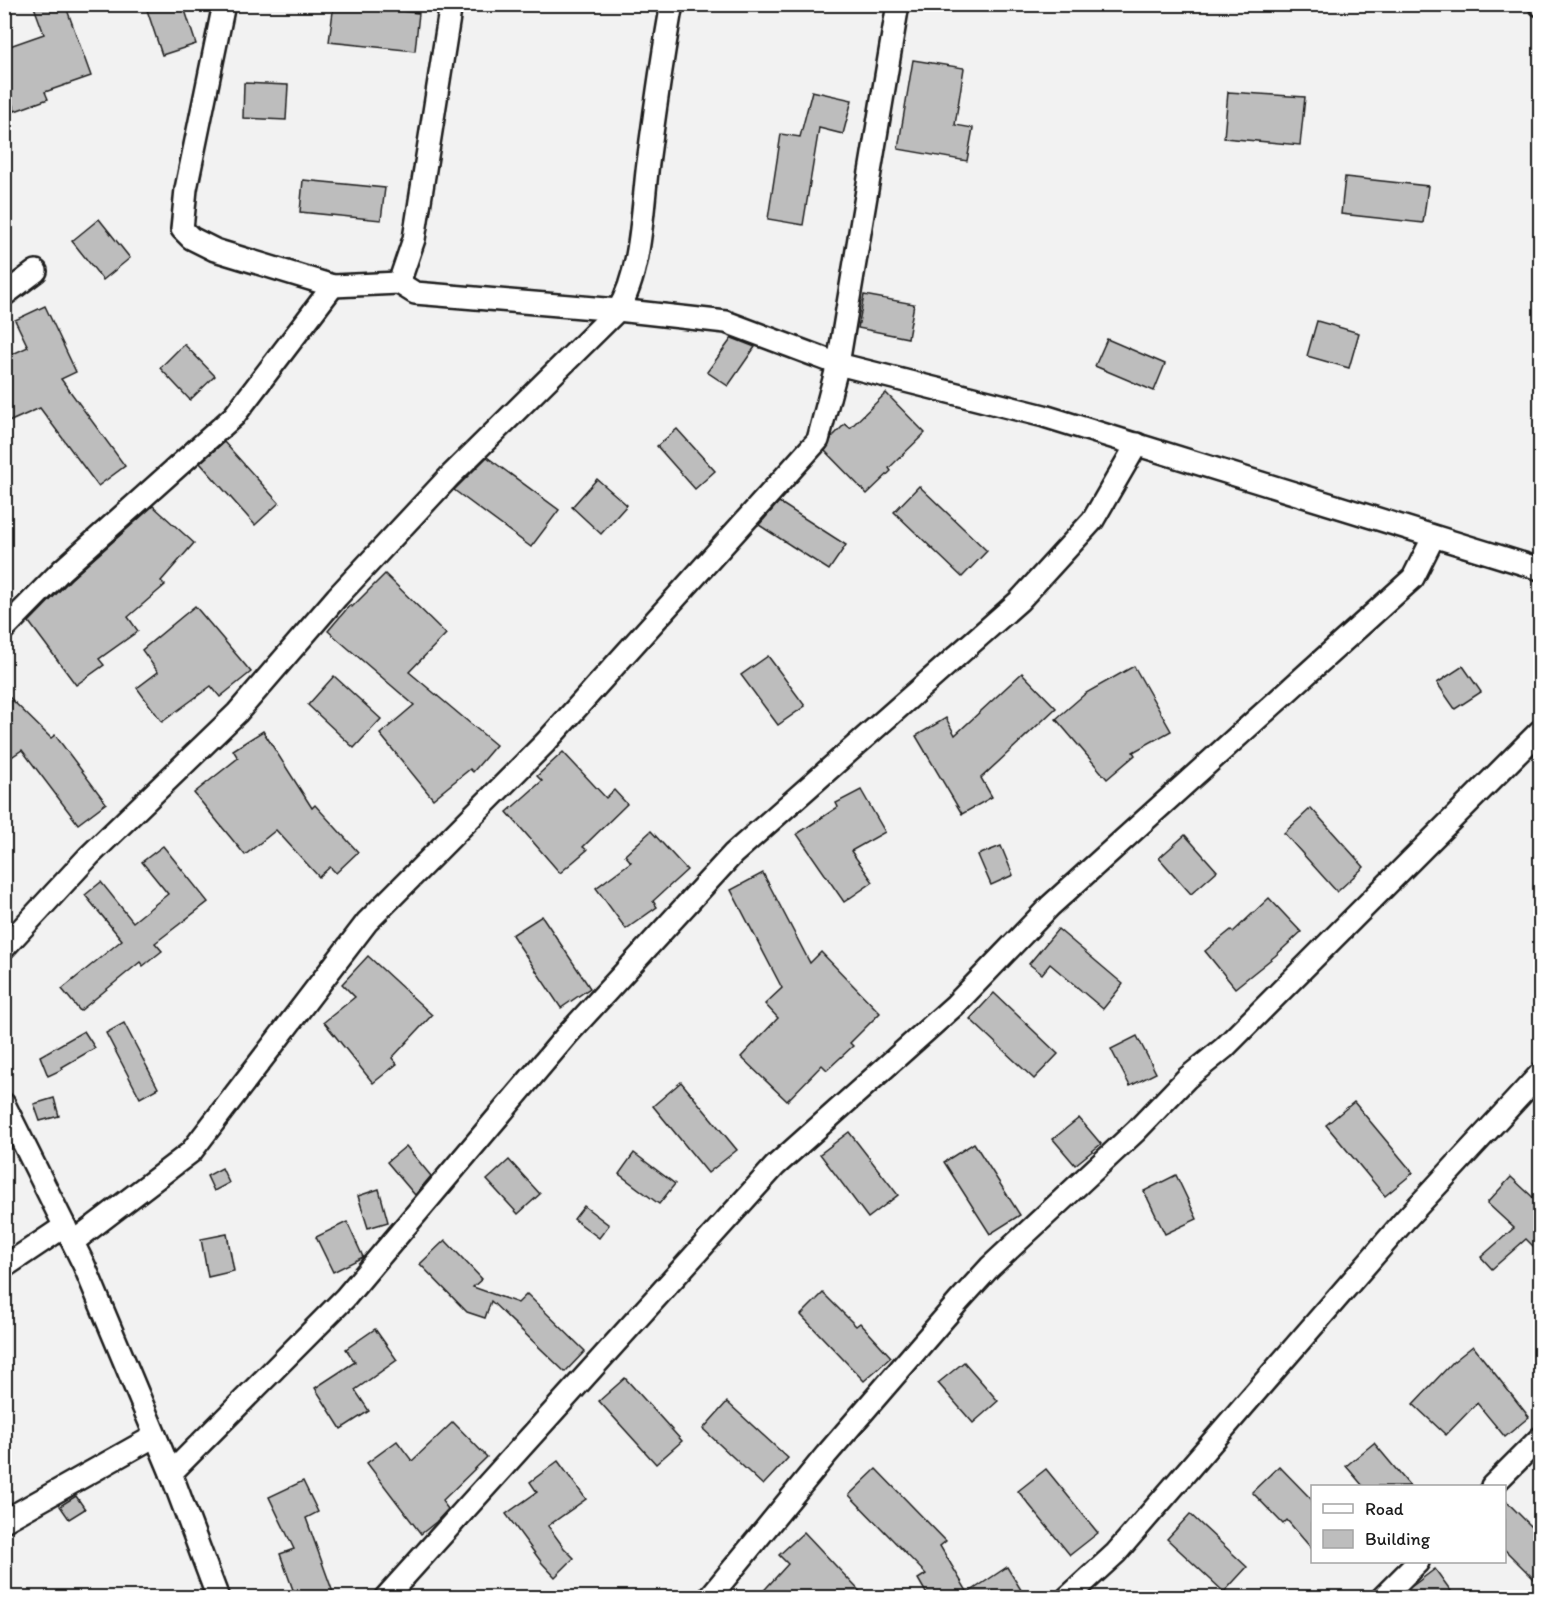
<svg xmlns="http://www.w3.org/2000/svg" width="1545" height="1602" font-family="Itim,sans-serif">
  <rect width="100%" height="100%" fill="#f2f2f2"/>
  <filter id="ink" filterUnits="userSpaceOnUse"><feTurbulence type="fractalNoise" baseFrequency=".0167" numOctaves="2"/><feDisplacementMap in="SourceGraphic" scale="12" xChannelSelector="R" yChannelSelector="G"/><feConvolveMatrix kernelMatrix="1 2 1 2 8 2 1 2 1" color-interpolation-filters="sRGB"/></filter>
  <g filter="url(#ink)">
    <g fill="#bdbdbd" stroke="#1c1c1c" stroke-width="1.5">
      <path d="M33,4H65L91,76L45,92L48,99L15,111L4,82V48L44,34Z"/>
      <path d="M145,4H183L196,44L162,55Z"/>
      <path d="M334,4L419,13L415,51L329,42Z"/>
      <path d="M913,60L964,68L955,125L973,128L967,161L898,149Z"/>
      <path d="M244,83L288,85L286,120L243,118Z"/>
      <path d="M812,91L852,100L843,134L819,128L803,225L768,219L781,134L800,137Z"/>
      <path d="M1228,92L1305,97L1300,145L1224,138Z"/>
      <path d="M1345,177L1428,186L1423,223L1341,214Z"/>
      <path d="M303,180L385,188L381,220L300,212Z"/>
      <path d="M99,219L130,258L103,280L72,241Z"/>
      <path d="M864,295L914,304L908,338L858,328Z"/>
      <path d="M45,306L76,372L61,379L125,466L98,486L40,408L4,424V358L28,347L15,320Z"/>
      <path d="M1317,321L1359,333L1349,368L1307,356Z"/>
      <path d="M732,338L755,347L728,386L707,372Z"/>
      <path d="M1107,339L1165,364L1154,391L1095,366Z"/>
      <path d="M184,344L215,376L190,400L160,368Z"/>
      <path d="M886,393L925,433L889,468L891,471L867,494L825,451L832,437L845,424L850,428Z"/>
      <path d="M677,429L715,471L695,489L657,446Z"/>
      <path d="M224,442L279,503L255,525L200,463Z"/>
      <path d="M487,457L559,510L531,547L454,490Z"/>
      <path d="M597,479L627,505L601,534L572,507Z"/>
      <path d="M919,486L987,551L962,577L894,512Z"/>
      <path d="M779,502L846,545L829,570L759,525Z"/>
      <path d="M153,506L194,543L161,581L165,585L128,617L138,631L99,659L104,665L76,685L29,622L71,579Z"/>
      <path d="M385,574L446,634L409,672L496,745L473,772L470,769L433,799L380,734L414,705L328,631L350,605L352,607Z"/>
      <path d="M195,606L251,672L220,697L211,686L162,722L137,688L158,672L142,650Z"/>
      <path d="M768,656L805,706L778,725L741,675Z"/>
      <path d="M1134,666L1171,731L1133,752L1135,755L1107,779L1056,719L1086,693Z"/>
      <path d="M1463,666L1481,692L1455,709L1437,683Z"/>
      <path d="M1022,673L1056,708L981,778L992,797L962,814L916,736L946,718L955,735Z"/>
      <path d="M334,676L381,719L354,748L308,705Z"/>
      <path d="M4,692L51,738L55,735L106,803L78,824L22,750L4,762Z"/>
      <path d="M263,731L312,808L315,805L358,852L336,873L330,867L319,877L276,830L245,855L194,793L238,758L233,750Z"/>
      <path d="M563,752L606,798L614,790L627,804L583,847L587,850L560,873L507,812L542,781L537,776Z"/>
      <path d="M861,790L885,832L851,851L873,882L844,902L797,834L838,807L836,803Z"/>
      <path d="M1311,808L1364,867L1337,892L1284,833Z"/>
      <path d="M651,831L687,870L653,901L657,907L626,929L596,888L631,862L625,855Z"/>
      <path d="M1185,835L1217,871L1191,894L1159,858Z"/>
      <path d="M163,846L208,902L155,943L162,951L143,966L140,962L80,1011L62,989L122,940L85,895L101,882L133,922L168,894L142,862Z"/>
      <path d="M1001,846L1013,875L991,885L978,855Z"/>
      <path d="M763,873L810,963L821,952L880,1013L850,1043L853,1046L827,1070L822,1065L787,1101L741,1057L778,1018L765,1004L782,988L731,890Z"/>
      <path d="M1269,898L1301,932L1275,956L1235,988L1205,951L1231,930L1233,932Z"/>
      <path d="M542,916L590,988L561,1008L512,935Z"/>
      <path d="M1058,929L1123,984L1103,1009L1050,964L1042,974L1029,964Z"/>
      <path d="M368,956L432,1015L392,1058L397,1064L373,1083L324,1022L355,997L342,984Z"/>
      <path d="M994,993L1058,1054L1034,1079L970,1019Z"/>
      <path d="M124,1023L158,1088L140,1098L106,1033Z"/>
      <path d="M84,1031L95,1048L62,1067L63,1069L48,1076L40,1056Z"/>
      <path d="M1137,1036L1156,1073L1130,1086L1111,1049Z"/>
      <path d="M681,1082L737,1150L708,1173L653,1106Z"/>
      <path d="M54,1098L59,1116L40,1121L34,1104Z"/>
      <path d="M1354,1102L1413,1173L1385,1196L1326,1125Z"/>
      <path d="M1079,1118L1101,1144L1075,1165L1053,1139Z"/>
      <path d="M849,1132L898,1195L868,1218L820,1154Z"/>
      <path d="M974,1143L1020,1215L990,1234L944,1162Z"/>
      <path d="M406,1146L431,1176L415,1195L387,1162Z"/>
      <path d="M634,1153L675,1184L659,1204L619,1174Z"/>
      <path d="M509,1160L540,1194L518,1214L487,1180Z"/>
      <path d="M222,1168L229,1183L214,1191L207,1176Z"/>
      <path d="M1176,1175L1197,1219L1165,1234L1144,1191Z"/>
      <path d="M1511,1177L1540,1204V1253L1526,1239L1492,1269L1481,1257L1514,1228L1487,1203Z"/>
      <path d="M379,1189L388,1222L368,1228L358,1196Z"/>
      <path d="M584,1206L609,1225L599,1238L574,1219Z"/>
      <path d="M347,1222L363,1257L333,1272L316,1237Z"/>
      <path d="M227,1234L234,1271L208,1277L201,1239Z"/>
      <path d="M445,1240L482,1279L473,1287L518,1303L527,1294L585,1351L565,1372L491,1301L485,1318L467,1312L420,1264Z"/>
      <path d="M823,1293L856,1326L860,1323L891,1357L864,1381L801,1315Z"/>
      <path d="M375,1329L397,1360L355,1390L369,1411L341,1429L315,1388L355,1362L346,1349Z"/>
      <path d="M1473,1346L1529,1417L1505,1437L1477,1403L1446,1435L1413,1404L1453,1362Z"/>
      <path d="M964,1362L998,1401L973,1423L938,1383Z"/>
      <path d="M625,1378L682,1441L656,1464L599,1401Z"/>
      <path d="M727,1402L788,1458L763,1485L703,1429Z"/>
      <path d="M453,1422L487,1457L442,1501L448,1509L436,1522L421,1534L367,1463L397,1441L412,1461Z"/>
      <path d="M1374,1443L1410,1486H1363L1346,1466Z"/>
      <path d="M558,1461L586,1499L548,1526L564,1548L574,1558L555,1577L542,1563L506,1514L537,1492L530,1482Z"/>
      <path d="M1279,1466L1312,1500V1549L1287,1520L1283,1524L1252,1492Z"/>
      <path d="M876,1469L946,1541L940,1546L968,1593L1007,1567L1026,1598H929L918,1579L926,1574L849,1495Z"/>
      <path d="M1046,1469L1098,1533L1070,1555L1018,1491Z"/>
      <path d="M303,1481L318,1512L306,1518L335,1598H296L280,1554L294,1549L269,1497Z"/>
      <path d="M76,1496L85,1509L69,1519L60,1506Z"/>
      <path d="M1504,1499L1540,1535V1585L1504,1549Z"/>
      <path d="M1190,1514L1247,1567L1224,1592L1167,1539Z"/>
      <path d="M804,1532L866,1598H757L788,1564L779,1555Z"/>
      <path d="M1435,1569L1456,1598H1401L1411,1587Z"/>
    </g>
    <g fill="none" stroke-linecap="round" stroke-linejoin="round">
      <defs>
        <g id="minor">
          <path d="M224,4L186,189L182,229L191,238L215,250L333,286L399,283L415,293L618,310L726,322L838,364L1044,416L1540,569"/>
          <path d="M1539,4L1540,5"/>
          <path d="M399,283L414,239L451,4"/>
          <path d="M4,295L36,271"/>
          <path d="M4,629L62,570L234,416L333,286"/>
          <path d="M4,948L89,856L237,713L337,597L449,477L618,310C642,271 642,209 648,163C655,110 662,57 672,4"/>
          <path d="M4,1104L84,1265L171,1473L218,1598"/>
          <path d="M73,1242L191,1152L367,922L545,743L818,440L838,364L898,4"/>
          <path d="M4,1267L65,1226"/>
          <path d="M171,1473L345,1298L567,1035L733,854L1019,601L1093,520L1137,444"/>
          <path d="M1492,1486L1540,1438"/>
          <path d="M4,1521L155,1436"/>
          <path d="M385,1598L775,1166L955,1005L1050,906L1413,578L1433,538"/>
          <path d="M709,1598L826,1455L959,1301L990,1267L1136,1131L1187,1078L1224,1048L1540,731"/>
          <path d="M1067,1598L1116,1553L1404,1221L1540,1074"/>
          <path d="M1382,1598L1418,1562"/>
        </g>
      </defs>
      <use href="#minor" stroke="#1c1c1c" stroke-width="26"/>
      <use href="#minor" stroke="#fff" stroke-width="21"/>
    </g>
  </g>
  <rect width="1545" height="1602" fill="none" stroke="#fff" stroke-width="24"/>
  <rect x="12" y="12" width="1521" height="1578" fill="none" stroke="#1c1c1c" stroke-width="2" filter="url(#ink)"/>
  <rect x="1311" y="1485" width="195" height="78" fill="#ffffff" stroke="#a4a4a4" stroke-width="1.5"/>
  <rect x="1323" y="1504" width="30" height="9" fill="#ffffff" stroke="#a4a4a4" stroke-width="1.5"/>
  <text x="1365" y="1515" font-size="18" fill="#1c1c1c">Road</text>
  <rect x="1323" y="1530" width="30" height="18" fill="#bdbdbd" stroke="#a4a4a4" stroke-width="1.5"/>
  <text x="1365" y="1545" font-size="18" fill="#1c1c1c">Building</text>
</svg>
